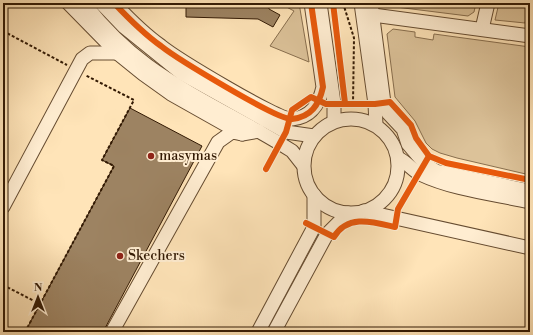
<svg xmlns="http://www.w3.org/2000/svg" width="533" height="335" font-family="'Libre Bodoni',serif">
  <rect width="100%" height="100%" fill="#ffe4b8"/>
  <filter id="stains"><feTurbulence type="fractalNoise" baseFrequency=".005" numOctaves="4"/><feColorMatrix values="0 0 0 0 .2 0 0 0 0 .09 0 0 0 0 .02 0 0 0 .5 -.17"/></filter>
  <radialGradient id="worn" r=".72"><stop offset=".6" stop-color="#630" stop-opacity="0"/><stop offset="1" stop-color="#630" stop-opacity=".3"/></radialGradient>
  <g fill="#dcc299" stroke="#886e4e">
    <path d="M279,3H299L309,62L270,46L294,11Z"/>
    <path d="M385,3H476L474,12L468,16L388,6Z"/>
    <path d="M499,3H529L525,23L495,20Z"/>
    <path d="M393,29L415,32V37L433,40L434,34L530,47V175L457,158L440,153L432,149L426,143L415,121L395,97L387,34Z"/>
  </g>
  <g fill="#9d8362" stroke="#331a04">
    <path d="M186,3H268L269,9L280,15L273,27L258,19L186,17Z"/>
    <path d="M130,108L202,146L103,332H25L114,166L102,160Z"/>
  </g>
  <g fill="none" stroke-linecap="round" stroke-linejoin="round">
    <defs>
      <g id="minor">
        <path d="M68,3L117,53L143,74L171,94L242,134"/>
        <path d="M84,3C102,26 124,48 147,65C192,98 245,121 292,151L303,165"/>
        <path d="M101,3L124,27L181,73L286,132L314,136"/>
        <path d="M114,3C129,19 144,34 161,46C176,58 279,121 292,119C311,117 319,105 323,87L311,3"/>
        <path d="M320,3L334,103V121"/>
        <path d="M361,3L375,104L376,125"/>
        <path d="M371,3L384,103L388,113L403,129L408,144L425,164L436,171L530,191"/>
        <path d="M373,15L530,36"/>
        <path d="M482,29L488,3"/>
        <circle cx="351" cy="166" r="47"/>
        <path d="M398,158C407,162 412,170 420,174C454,190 494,194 530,202"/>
        <path d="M3,207L82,59L90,53H117"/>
        <path d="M364,211L530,248"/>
        <path d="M112,332L218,142L232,132L242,134L259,131"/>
        <path d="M258,332L314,227V195"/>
        <path d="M274,332L327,234L348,213"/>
      </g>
    </defs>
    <use href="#minor" stroke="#664c31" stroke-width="15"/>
    <g stroke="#331a04" stroke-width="2" stroke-dasharray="3 2" stroke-linecap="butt">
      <path d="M343,3L354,38L353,103"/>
      <path d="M3,31L67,65"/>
      <path d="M3,285L40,304"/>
      <path d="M25,332L114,166L102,160L134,100L85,75"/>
    </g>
    <use href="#minor" stroke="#ffedd1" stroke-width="13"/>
    <defs>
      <g id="cycleway">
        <path d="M114,3C129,19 144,34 161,46C176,58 279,121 292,119C311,117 319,105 323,87L311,3"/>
        <path d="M333,3L345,103"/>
        <path d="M266,169L286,132L292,110L311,97L326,104H375L390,102L411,125L416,138L429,156L446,163L530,180"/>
        <path d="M306,223L334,237C348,214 373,222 395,227L398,209L429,156"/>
      </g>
    </defs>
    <use href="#cycleway" stroke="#ffedd1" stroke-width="8"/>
    <use href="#cycleway" stroke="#e8590c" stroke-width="6"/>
  </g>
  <g fill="#8f2418" stroke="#ffedd1" stroke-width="1.5">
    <circle cx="151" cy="156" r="4"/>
    <circle cx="120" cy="256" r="4"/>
  </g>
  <g text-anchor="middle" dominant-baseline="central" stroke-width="4" stroke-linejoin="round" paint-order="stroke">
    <g font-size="14" fill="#331a04" stroke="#ffedd1" text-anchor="start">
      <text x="159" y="156">masymas</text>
      <text x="128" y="256">Skechers</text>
    </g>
  </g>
  <rect width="533" height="335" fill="none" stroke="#ffe4b8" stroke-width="16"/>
  <rect x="4" y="4" width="525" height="327" fill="none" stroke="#331a04" stroke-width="2"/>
  <rect x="8" y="8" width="517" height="319" fill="none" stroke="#331a04"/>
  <g transform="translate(38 297)" stroke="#ffedd1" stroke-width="3" paint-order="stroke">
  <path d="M0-3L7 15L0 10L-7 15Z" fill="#331a04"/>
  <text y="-6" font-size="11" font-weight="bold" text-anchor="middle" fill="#331a04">N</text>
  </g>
  <rect width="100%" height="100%" filter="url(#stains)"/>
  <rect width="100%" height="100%" fill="url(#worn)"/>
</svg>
